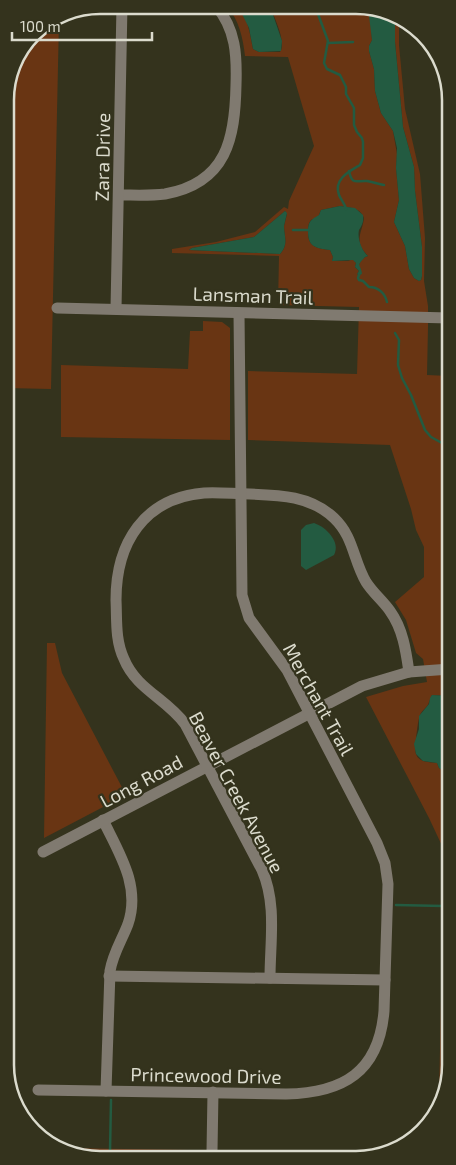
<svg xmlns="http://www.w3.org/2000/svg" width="456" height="1165" font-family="'Exo 2',sans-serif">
  <rect width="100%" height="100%" fill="#34331d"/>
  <g fill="#693513" fill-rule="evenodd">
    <path d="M227,6H238C248,18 250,34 253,49L259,52H280C287,43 274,17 270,6L354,7L362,9L375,7L386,13L375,10L370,13L372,40L369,46V51L374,69L375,91L381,113L393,131L397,154L396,168L399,200L394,222L405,246L409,269L414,278L419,281L421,280L422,276V247L415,191L414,167L403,127L395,42V22L393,16L399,20V45L405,109L420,174L425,238L424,281L428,306V327L427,375L449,376V575L448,585L449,590L450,696L432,695C431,697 430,700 429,702C428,707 422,710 420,715C418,719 414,750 416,754C419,763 430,762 437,763L439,768L450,775L451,1071L439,1099L444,850L429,818L366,697L403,686L427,682L423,659L416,653L406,620L395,602L424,577V547L416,530L411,509L390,445L248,440V371L357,374L359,307L278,305L279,256L172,253V249L216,242L255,232L284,207L288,209L289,201L314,146L288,57L245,56C243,38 239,20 227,6ZM340,206C350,208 360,207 364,218C362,234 353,241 368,256C363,257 358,263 359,268L361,271V274L359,275L357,274L359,271L355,267L356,263L353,259L348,261H332L333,257L330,250C316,248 308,247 308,232C308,227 308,224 311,220L318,217L321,210ZM285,211L287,214C286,218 285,222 284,226C284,236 289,244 280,254L189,250L192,248L254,237Z"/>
    <path d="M59,20L51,389L6,388L5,93L15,57L37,29Z"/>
    <path d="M203,321L222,322L230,328V440L61,437V365L188,369L190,331H203Z"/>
    <path d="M47,643H55L62,673L126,795L44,838Z"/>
    <path d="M60,1148L387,1153L381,1157L81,1158Z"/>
  </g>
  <g fill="#235b41">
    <path d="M238,6H270L282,41L281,51L259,52L253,49L249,28Z"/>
    <path d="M375,10H381L393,16L395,22V42L403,127L414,167L415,191L422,247V276L421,280L419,281L414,278L409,269L405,246L394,222L399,200L396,168L397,148L393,131L381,113L375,91L374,69L369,51V46L372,40L369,16L370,13Z"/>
    <path d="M340,206L355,208L363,215C364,222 362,225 359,230C357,239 362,251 368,256L365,257C355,268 361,263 362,274L359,275L357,274L359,271L355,267L356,263L353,260L332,261L333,257L330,250C315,248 308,247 308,231C308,221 312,219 319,215L321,210Z"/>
    <path d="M285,211L287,213C286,217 285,222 284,226C284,236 289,244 280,254L189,250L192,248L254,237Z"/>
    <path d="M314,523C326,527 341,542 334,555L306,570L301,566V530L306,525Z"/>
    <path d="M432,695L450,696V775L439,768L437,763L423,761L416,754L414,744L419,729V716L429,704L430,698Z"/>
  </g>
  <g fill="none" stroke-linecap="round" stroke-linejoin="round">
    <g stroke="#235b41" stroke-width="2.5">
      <path d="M310,6L318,14L328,41L324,63L327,69L340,75L346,87V94L354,108V125L357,132L362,138L363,142V158L360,165C350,171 333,179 339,195C341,200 345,204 346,209"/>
      <path d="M328,43L353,42"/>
      <path d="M349,171C352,186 357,180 367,181C373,182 378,184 384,185"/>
      <path d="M293,230H309"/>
      <path d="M360,272L358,278L359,280L363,281L369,287C378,287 385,293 387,302"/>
      <path d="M395,333L399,340L398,365L402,378L411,395L425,430L431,437L442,443L449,458"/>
      <path d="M449,464C444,472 445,476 447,485C449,493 443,495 449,505"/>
      <path d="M396,905L443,906"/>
      <path d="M110,1151L111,1100"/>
    </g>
    <g stroke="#807a70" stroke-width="11">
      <path d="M119,195C134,195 150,196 165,194C227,183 235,138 236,85C237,56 236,29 216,6"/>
      <path d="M57,308L449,318"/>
      <path d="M116,309L122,5"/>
      <path d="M103,820C119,853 141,886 128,924C122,940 113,953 110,971L106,1091"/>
      <path d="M43,852L362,686L409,672L450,669"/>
      <path d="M109,976L385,980"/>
      <path d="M270,978C270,942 277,904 262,870L185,724C167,699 136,689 124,659C115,640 117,620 116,600C116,543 144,498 204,493C219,492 235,494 250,494C280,495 311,496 334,518C354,537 353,560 366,582C373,593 383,601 390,611C403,629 406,651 409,672"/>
      <path d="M38,1090L286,1094C343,1093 379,1072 384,1011L388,884L385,863L377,843L287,670L249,618L242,595L239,313"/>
      <path d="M212,1151L213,1092"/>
    </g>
  </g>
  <g text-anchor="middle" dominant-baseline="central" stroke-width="4.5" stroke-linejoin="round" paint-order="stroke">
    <g font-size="19" fill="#dbdbcd" stroke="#34331d">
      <text transform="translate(102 157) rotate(-89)">Zara Drive</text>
      <text transform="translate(253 295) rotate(2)">Lansman Trail</text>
      <text transform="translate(319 699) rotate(61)">Merchant Trail</text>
      <text transform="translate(141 781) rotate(-28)">Long Road</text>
      <text transform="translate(237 792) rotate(62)">Beaver Creek Avenue</text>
      <text transform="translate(206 1075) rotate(1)">Princewood Drive</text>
    </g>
  </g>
  <path d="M0 0H456V1165H0ZM100 14H356A86 86 0 0 1 442 100V1065A86 86 0 0 1 356 1151H100A86 86 0 0 1 14 1065V100A86 86 0 0 1 100 14Z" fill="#34331d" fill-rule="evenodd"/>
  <path fill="none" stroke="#dbdbcd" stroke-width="2.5" d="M100 14H356A86 86 0 0 1 442 100V1065A86 86 0 0 1 356 1151H100A86 86 0 0 1 14 1065V100A86 86 0 0 1 100 14Z"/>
  <path d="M12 32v8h140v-8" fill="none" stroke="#dbdbcd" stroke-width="2.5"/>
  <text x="20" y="32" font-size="15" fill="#dbdbcd" stroke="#34331d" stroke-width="4" paint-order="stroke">100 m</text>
</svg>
